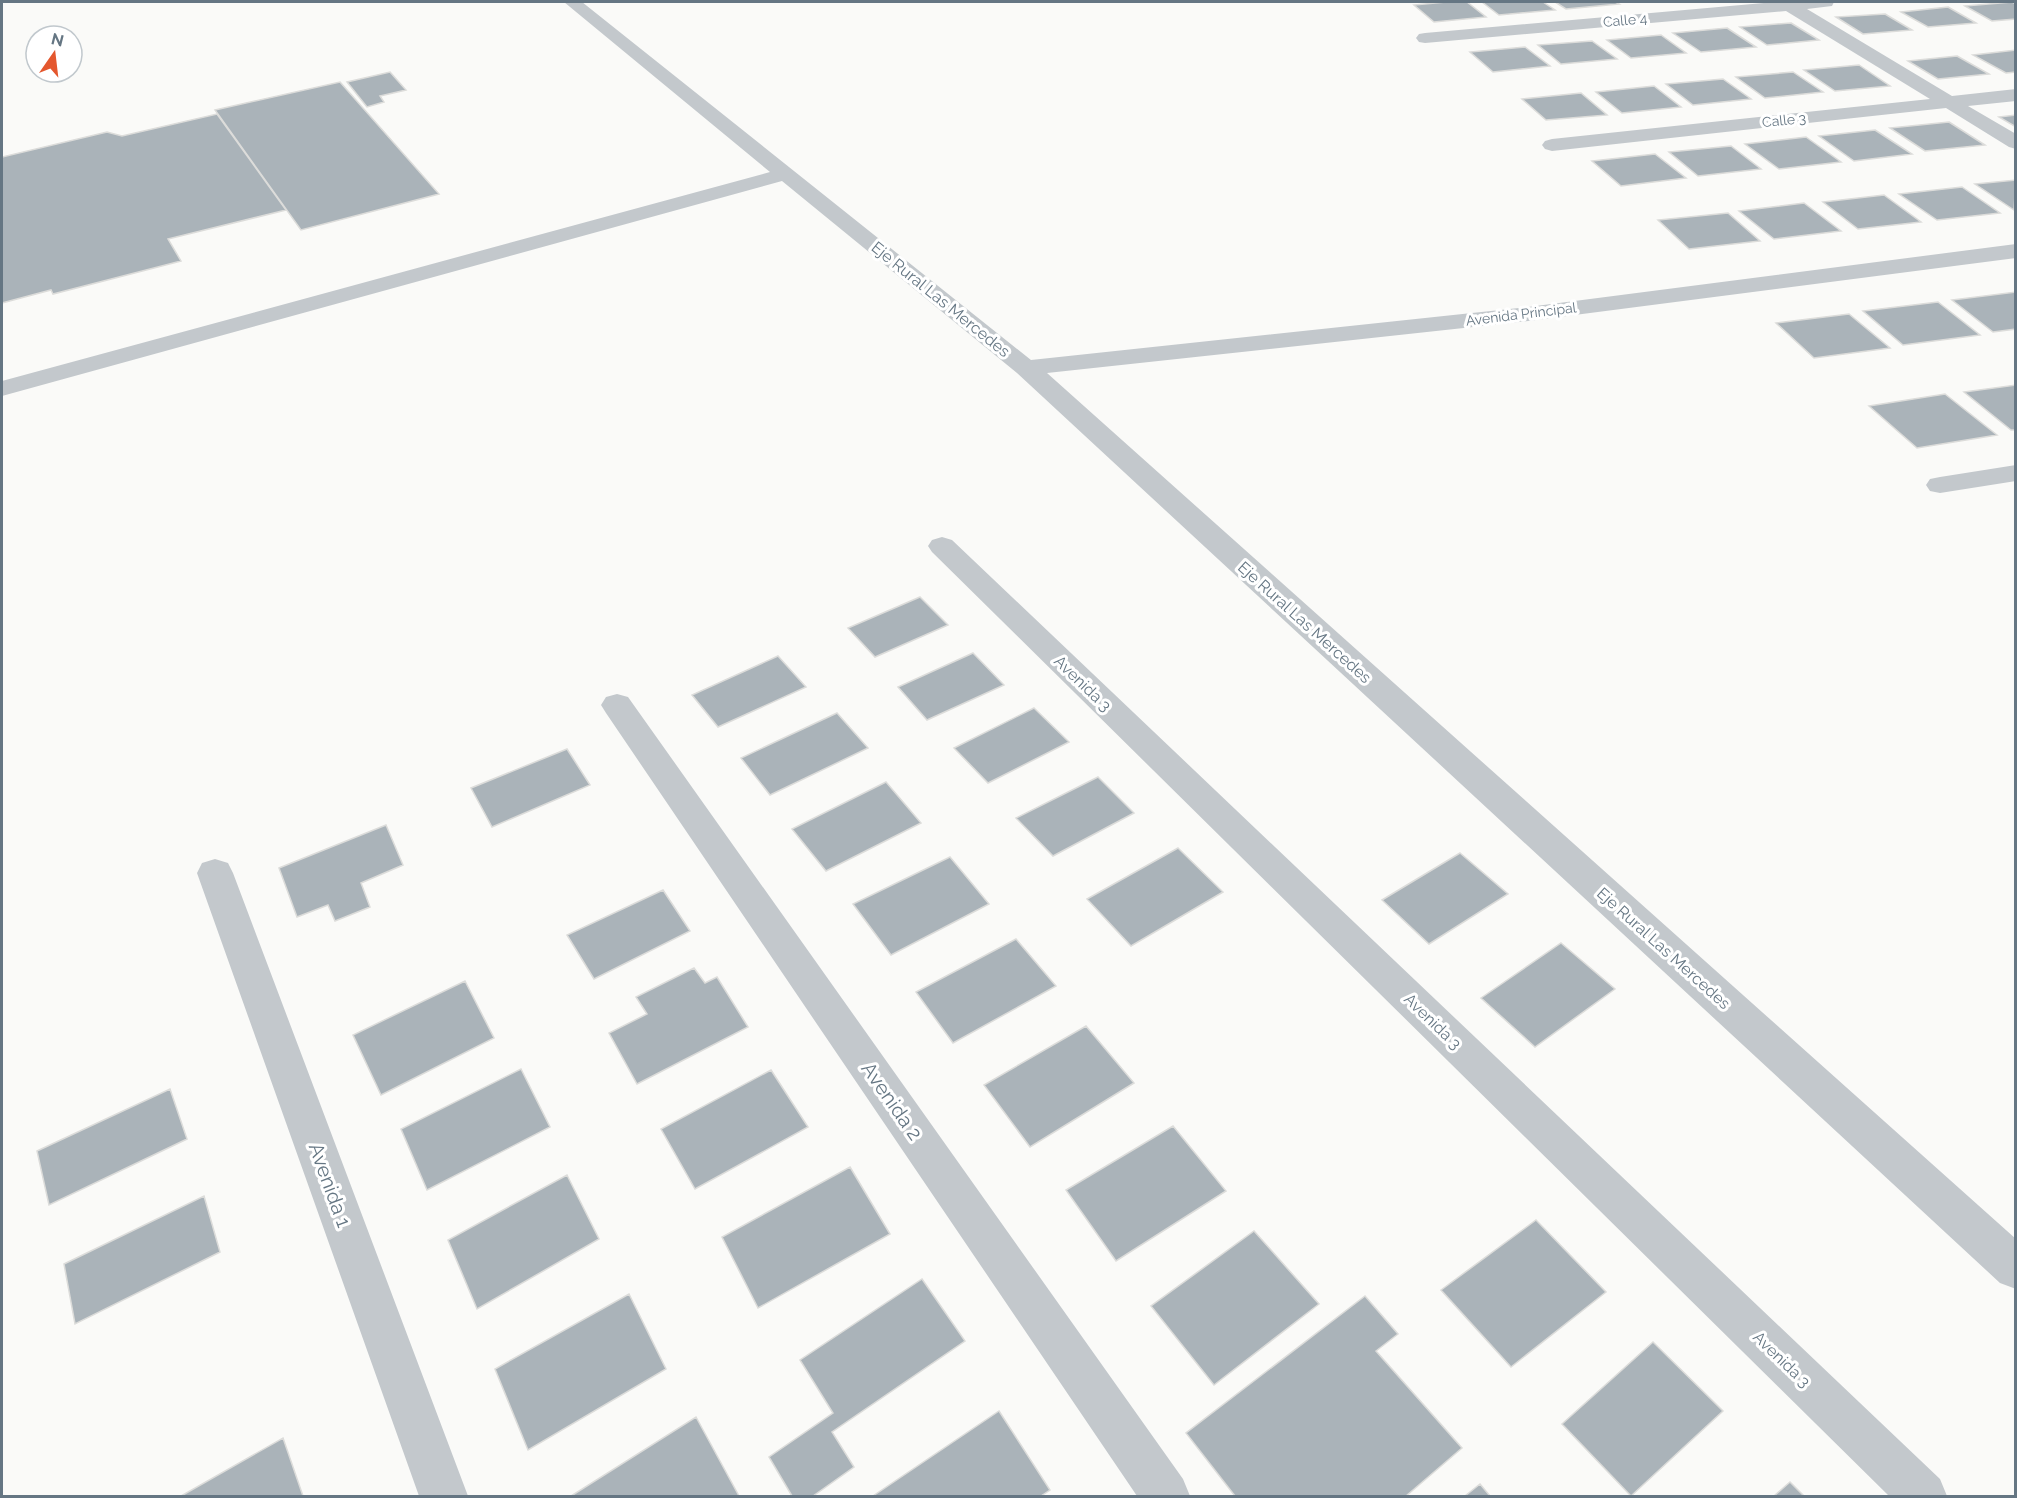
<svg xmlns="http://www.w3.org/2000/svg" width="2017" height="1498" viewBox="0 0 2017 1498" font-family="Raleway,sans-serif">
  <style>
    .building { fill: #aab3b9; stroke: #dcdcda; stroke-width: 1.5 }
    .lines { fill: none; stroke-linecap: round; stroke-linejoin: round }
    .street { fill: #c3c8cc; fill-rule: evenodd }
    .labels { text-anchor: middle; stroke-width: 6; stroke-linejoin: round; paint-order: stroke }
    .far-street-label { font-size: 14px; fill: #657683; stroke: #fff }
    .street-label { font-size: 16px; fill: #657683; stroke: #fff }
    .near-street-label { font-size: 20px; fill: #657683; stroke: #fff }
  </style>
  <rect width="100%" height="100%" fill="#fafaf8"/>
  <path class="building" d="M1446 2H1467L1486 17 1434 22 1414 5Z
    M1482 2H1543L1555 10 1499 15Z
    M1555 2H1615L1619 4 1566 9Z
    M2012 2 2016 4V19L1992 21 1965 6Z
    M1948 7 1976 23 1928 27 1901 12Z
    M1885 14 1912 30 1863 34 1836 17Z
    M1791 23 1819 40 1767 45 1740 27Z
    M1727 28 1756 47 1701 52 1673 33Z
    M1661 35 1686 53 1631 58 1607 40Z
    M1592 41 1617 59 1561 64 1538 45Z
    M1525 47 1550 66 1493 72 1470 52Z
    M2016 50V72L2006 73 1973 55Z
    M1957 56 1989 74 1938 79 1908 61Z
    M1859 65 1890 86 1835 91 1804 70Z
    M390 72 406 90 380 96 384 102 367 107 347 82Z
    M1793 72 1823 92 1765 98 1736 77Z
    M1723 79 1751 99 1693 105 1666 84Z
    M340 82 439 194 301 230 215 110Z
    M1654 86 1681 107 1622 113 1596 92Z
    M1581 93 1607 115 1546 120 1522 99Z
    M217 114 286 210 168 239 181 261 53 294 51 290 2 303V157L107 132 122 136Z
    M2016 115V127L1999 117Z
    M1949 122 1985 145 1925 151 1890 128Z
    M1875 130 1912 154 1854 161 1819 136Z
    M1806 137 1841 162 1779 169 1745 144Z
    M1731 146 1761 169 1698 176 1669 152Z
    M1655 154 1686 178 1621 186 1592 161Z
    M2016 180 2014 210 1975 184Z
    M1962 187 2000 213 1937 220 1899 194Z
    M1884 195 1921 222 1858 229 1823 202Z
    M1804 203 1841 231 1774 239 1739 211Z
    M1728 213 1760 241 1689 249 1658 220Z
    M2016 292V329L1993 332 1952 300Z
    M1938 302 1980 335 1903 345 1863 311Z
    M1849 314 1890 348 1814 358 1776 323Z
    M2016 385V430H2011L1964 392Z
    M1945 394 1997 435 1917 448 1869 406Z
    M920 597 948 625 875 657 848 628Z
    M973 653 1004 685 927 720 898 687Z
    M778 656 806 687 718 727 692 695Z
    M1034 708 1069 742 988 783 954 748Z
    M837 713 868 748 770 795 741 758Z
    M567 749 590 785 492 827 471 788Z
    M1098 777 1134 813 1053 856 1016 818Z
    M886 782 921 823 826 871 792 829Z
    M386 825 403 865 361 883 370 907 335 921 328 905 297 917 279 868Z
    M1178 848 1223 892 1131 946 1087 899Z
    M1460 853 1508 894 1429 944 1382 900Z
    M950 857 989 904 891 955 853 904Z
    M663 890 690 931 594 979 567 935Z
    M1016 939 1056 986 953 1043 916 992Z
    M1561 943 1615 989 1535 1047 1481 998Z
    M694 968 705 983 717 977 748 1027 637 1084 609 1033 647 1014 636 997Z
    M465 981 494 1038 381 1095 353 1035Z
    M1086 1026 1134 1083 1030 1147 984 1085Z
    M521 1069 550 1127 427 1190 401 1129Z
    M771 1070 808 1127 695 1189 661 1129Z
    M170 1089 187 1139 49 1205 37 1151Z
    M1173 1126 1226 1191 1116 1261 1066 1190Z
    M850 1167 890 1234 758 1308 722 1237Z
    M567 1175 599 1239 477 1309 448 1240Z
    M204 1196 220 1252 75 1324 64 1264Z
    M1536 1220 1606 1292 1511 1367 1441 1290Z
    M1254 1231 1319 1304 1214 1385 1151 1306Z
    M922 1279 965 1341 832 1432 854 1467 813 1496H792L769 1457 833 1413 800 1360Z
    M629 1294 666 1369 528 1450 495 1369Z
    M1365 1296 1398 1334 1376 1351 1462 1448 1406 1496H1235L1186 1433Z
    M1653 1342 1723 1411 1631 1496 1562 1424Z
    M999 1411 1050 1490 1041 1496H873Z
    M696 1417 739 1496H571Z
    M283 1438 303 1496H181Z
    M1790 1482 1804 1496H1774Z
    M1480 1484 1490 1496H1465Z"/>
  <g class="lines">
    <path class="street" d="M564 2H582L1031 360 1528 307 2016 244V258L1528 321 1047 373 2016 1239V1289L2000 1283 1017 373 782 181 2 396V381L770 172Z
      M1775 2H1834L1832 6 1807 9 1952 96 2016 89V101L1968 106 2016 134V149L2009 147 1946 108 1552 151 1545 149 1542 145 1545 141 1552 139 1930 99 1786 11 1425 43 1419 42 1416 38 1419 34 1425 33Z
      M2016 465V481L1940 493 1930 491 1926 485 1930 479 1940 477Z
      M942 537 952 540 1940 1479 1947 1496H1889L932 552 928 546 932 540Z
      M617 694 628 697 1183 1479 1190 1496H1137L606 713 601 705 606 697Z
      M215 859 228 863 233 873 468 1496H419L197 873 202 863Z"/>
  </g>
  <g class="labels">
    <g class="far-street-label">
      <text transform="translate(1625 20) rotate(-5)" y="5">Calle 4</text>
      <text transform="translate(1784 120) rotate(-6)" y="5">Calle 3</text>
      <text transform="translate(1521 314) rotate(-7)" y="5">Avenida Principal</text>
    </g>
    <g class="street-label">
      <text transform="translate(941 299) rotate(39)" y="6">Eje Rural Las Mercedes</text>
      <text transform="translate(1305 622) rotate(42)" y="6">Eje Rural Las Mercedes</text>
      <text transform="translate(1083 683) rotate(44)" y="6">Avenida 3</text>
      <text transform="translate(1664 948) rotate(42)" y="6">Eje Rural Las Mercedes</text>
      <text transform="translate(1433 1021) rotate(44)" y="6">Avenida 3</text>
      <text transform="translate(1782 1359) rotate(44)" y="6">Avenida 3</text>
    </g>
    <g class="near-street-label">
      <text transform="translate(892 1101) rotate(55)" y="7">Avenida 2</text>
      <text transform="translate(330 1185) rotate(70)" y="7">Avenida 1</text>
    </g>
  </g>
  <rect width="2017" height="1498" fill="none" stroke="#657683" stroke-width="6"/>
  <g transform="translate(54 54) rotate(14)"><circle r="28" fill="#ffffff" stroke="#c1c8cd" stroke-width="1.5"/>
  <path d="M0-4.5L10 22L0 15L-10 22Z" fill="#e4572e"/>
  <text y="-9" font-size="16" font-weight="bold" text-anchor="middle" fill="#657683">N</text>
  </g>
</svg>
